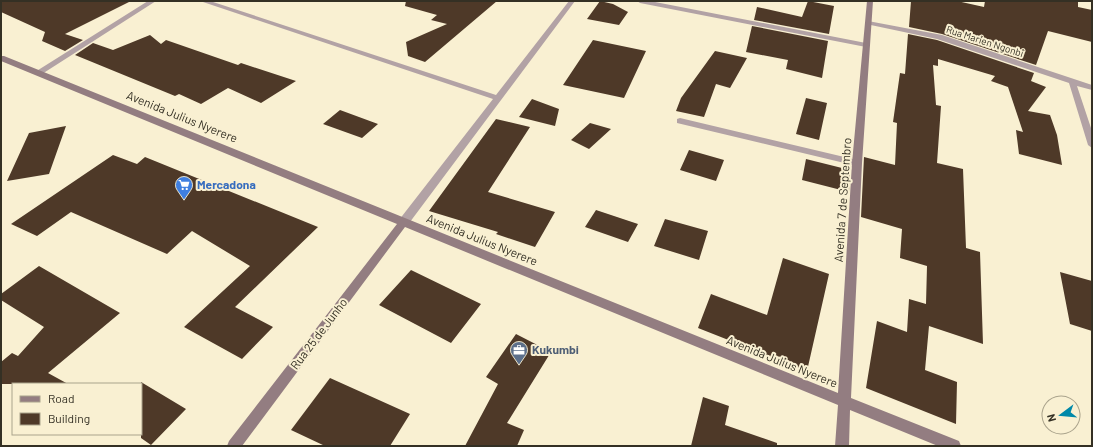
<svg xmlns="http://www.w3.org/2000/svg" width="1093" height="447" viewBox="0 0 1093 447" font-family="Barlow,sans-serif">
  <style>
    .building { fill: #4e3928 }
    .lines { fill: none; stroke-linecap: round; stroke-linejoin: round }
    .street { fill: #b2a2a5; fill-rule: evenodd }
    .secondary { fill: #937d81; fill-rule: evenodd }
    .labels { text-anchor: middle; stroke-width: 4; stroke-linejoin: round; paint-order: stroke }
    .far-street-label { font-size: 10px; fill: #343024; stroke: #f9f0d2 }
    .street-label { font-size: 12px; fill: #343024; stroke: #f9f0d2 }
    .shop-label { font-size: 12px; font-weight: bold; fill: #366cbe; stroke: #f9f0d2; text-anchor: start }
    .service-label { font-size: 12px; font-weight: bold; fill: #4e5e75; stroke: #f9f0d2; text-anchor: start }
  </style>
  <rect width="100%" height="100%" fill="#f9f0d2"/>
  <path class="building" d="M1 1H131L65 34 83 40 65 51 42 41 45 32 1 12Z
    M406 1H497L425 62 408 56 406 42 447 24 431 20 437 15 405 6Z
    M600 1 613 4 628 12 619 25 587 19Z
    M808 1 834 6 829 34 754 20 757 7 802 17Z
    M911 1H957L984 7 985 1H1078V7L1092 10V42L1048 31 1036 65 942 34 909 27Z
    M752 26 828 41 822 78 786 69 788 60 746 52Z
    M908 34 937 40 1034 73 1031 81 1046 87 1028 111 1050 115 1057 135 1062 165 1019 154 1016 130 1023 132 1008 87 991 81 995 76 938 59V66L933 65 936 105 941 106 937 163 963 169 966 248 980 252 983 344 929 326 925 370 957 382 956 424 866 388 877 321 907 332 909 299 926 304 927 266 900 258 902 229 861 217 864 157 895 165 897 123 893 122 900 73 905 74Z
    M150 35 161 44 166 40 238 65 241 63 296 81 261 103 228 88 201 104 179 94 175 96 75 55 93 43 113 50Z
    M593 40 646 51 624 98 563 85Z
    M715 51 747 58 730 88 716 84 704 117 676 111 681 98Z
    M806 98 827 103 819 140 796 134Z
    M532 99 559 109 555 126 519 117Z
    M340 110 378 124 362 138 323 124Z
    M496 119 530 127 488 192 555 212 535 247 496 234 498 232 429 211Z
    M590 123 611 129 589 149 571 140Z
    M66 126 49 174 7 181 29 133Z
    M689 150 724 160 716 181 680 170Z
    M113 155 137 164 145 157 318 227 235 307 273 327 242 359 184 327 250 266 192 231 167 254 71 212 37 236 11 224Z
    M806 159 850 170 849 192 802 180Z
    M596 210 638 224 628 242 585 227Z
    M665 219 708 231 699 260 654 246Z
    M783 258 829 274 807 371 698 328 711 294 767 315Z
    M39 266 120 313 48 373 68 384H1V362L12 353 18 356 44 327 1 300V294Z
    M411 270 481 304 451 343 379 305Z
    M1060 272 1092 281V331L1070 324Z
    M516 334 551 352 507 423 524 430 517 446H465L498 384 486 377Z
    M330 378 410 414 390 446H325L291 430Z
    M141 382 186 409 151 445 141 438Z
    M703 397 729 406 725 425 777 443V446H691Z"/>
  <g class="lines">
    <path class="street" d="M148 1H156L42 74H39L35 72Z
      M200 1H210L496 95 569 1H575L407 226 403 227 398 223 399 220 493 99Z
      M637 1H650L866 43 870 45 866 47 640 3Z
      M868 21 942 35 1092 85V90L1077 86 1092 131V148L1088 145 1069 83 937 39 866 24V22Z
      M680 118 857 160 862 163 857 166 677 123V119Z"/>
    <path class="secondary" d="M867 1H873L862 163 851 398 959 441 961 446H938L850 410 849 446H835L838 405 405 227 242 446H227L229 441 397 224 1 61V56H4L838 393 852 163Z"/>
  </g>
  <defs>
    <symbol id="supermarket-pin" viewBox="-11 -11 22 30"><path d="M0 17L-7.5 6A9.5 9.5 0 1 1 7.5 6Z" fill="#3f7fe0" stroke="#f9f0d2"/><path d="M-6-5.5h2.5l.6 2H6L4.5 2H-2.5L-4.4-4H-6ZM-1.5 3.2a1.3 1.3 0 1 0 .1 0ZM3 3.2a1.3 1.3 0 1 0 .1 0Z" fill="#fff"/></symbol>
    <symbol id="office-pin" viewBox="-11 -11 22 30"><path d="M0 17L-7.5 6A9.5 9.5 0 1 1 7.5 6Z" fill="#5c6f8a" stroke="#f9f0d2"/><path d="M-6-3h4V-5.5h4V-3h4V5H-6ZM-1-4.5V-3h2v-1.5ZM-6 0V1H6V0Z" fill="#fff"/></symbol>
  </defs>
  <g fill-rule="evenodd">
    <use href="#supermarket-pin" x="174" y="175" width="20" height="27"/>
    <use href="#office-pin" x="509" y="340" width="20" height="27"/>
  </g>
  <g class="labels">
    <g class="far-street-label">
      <text transform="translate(985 41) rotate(18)" y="4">Rua Marien Ngonbi</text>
    </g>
    <g class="street-label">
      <text transform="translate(182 117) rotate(22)" y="4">Avenida Julius Nyerere</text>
      <text transform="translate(843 200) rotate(-86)" y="4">Avenida 7 de Septembro</text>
      <text transform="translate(482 240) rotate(22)" y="4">Avenida Julius Nyerere</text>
      <text transform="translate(319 334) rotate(-53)" y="4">Rua 25 de Junho</text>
      <text transform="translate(782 362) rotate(22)" y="4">Avenida Julius Nyerere</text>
    </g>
    <g class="shop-label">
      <text x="197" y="189">Mercadona</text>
    </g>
    <g class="service-label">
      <text x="532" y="354">Kukumbi</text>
    </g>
  </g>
  <rect width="1093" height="447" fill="none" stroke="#343024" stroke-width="4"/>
  <rect x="12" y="383" width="130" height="52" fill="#f9f0d2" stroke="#aaa38c"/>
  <rect x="20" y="396" width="20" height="6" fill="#937d81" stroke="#aaa38c"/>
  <text x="48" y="403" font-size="12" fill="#343024">Road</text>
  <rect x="20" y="413" width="20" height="12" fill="#4e3928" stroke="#aaa38c"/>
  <text x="48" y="423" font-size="12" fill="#343024">Building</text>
  <g transform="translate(1061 415) rotate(254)"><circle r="19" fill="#f9f0d2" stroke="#aaa38c"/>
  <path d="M0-3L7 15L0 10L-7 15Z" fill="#0089a9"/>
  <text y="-6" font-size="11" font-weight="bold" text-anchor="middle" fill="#343024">N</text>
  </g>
</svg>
